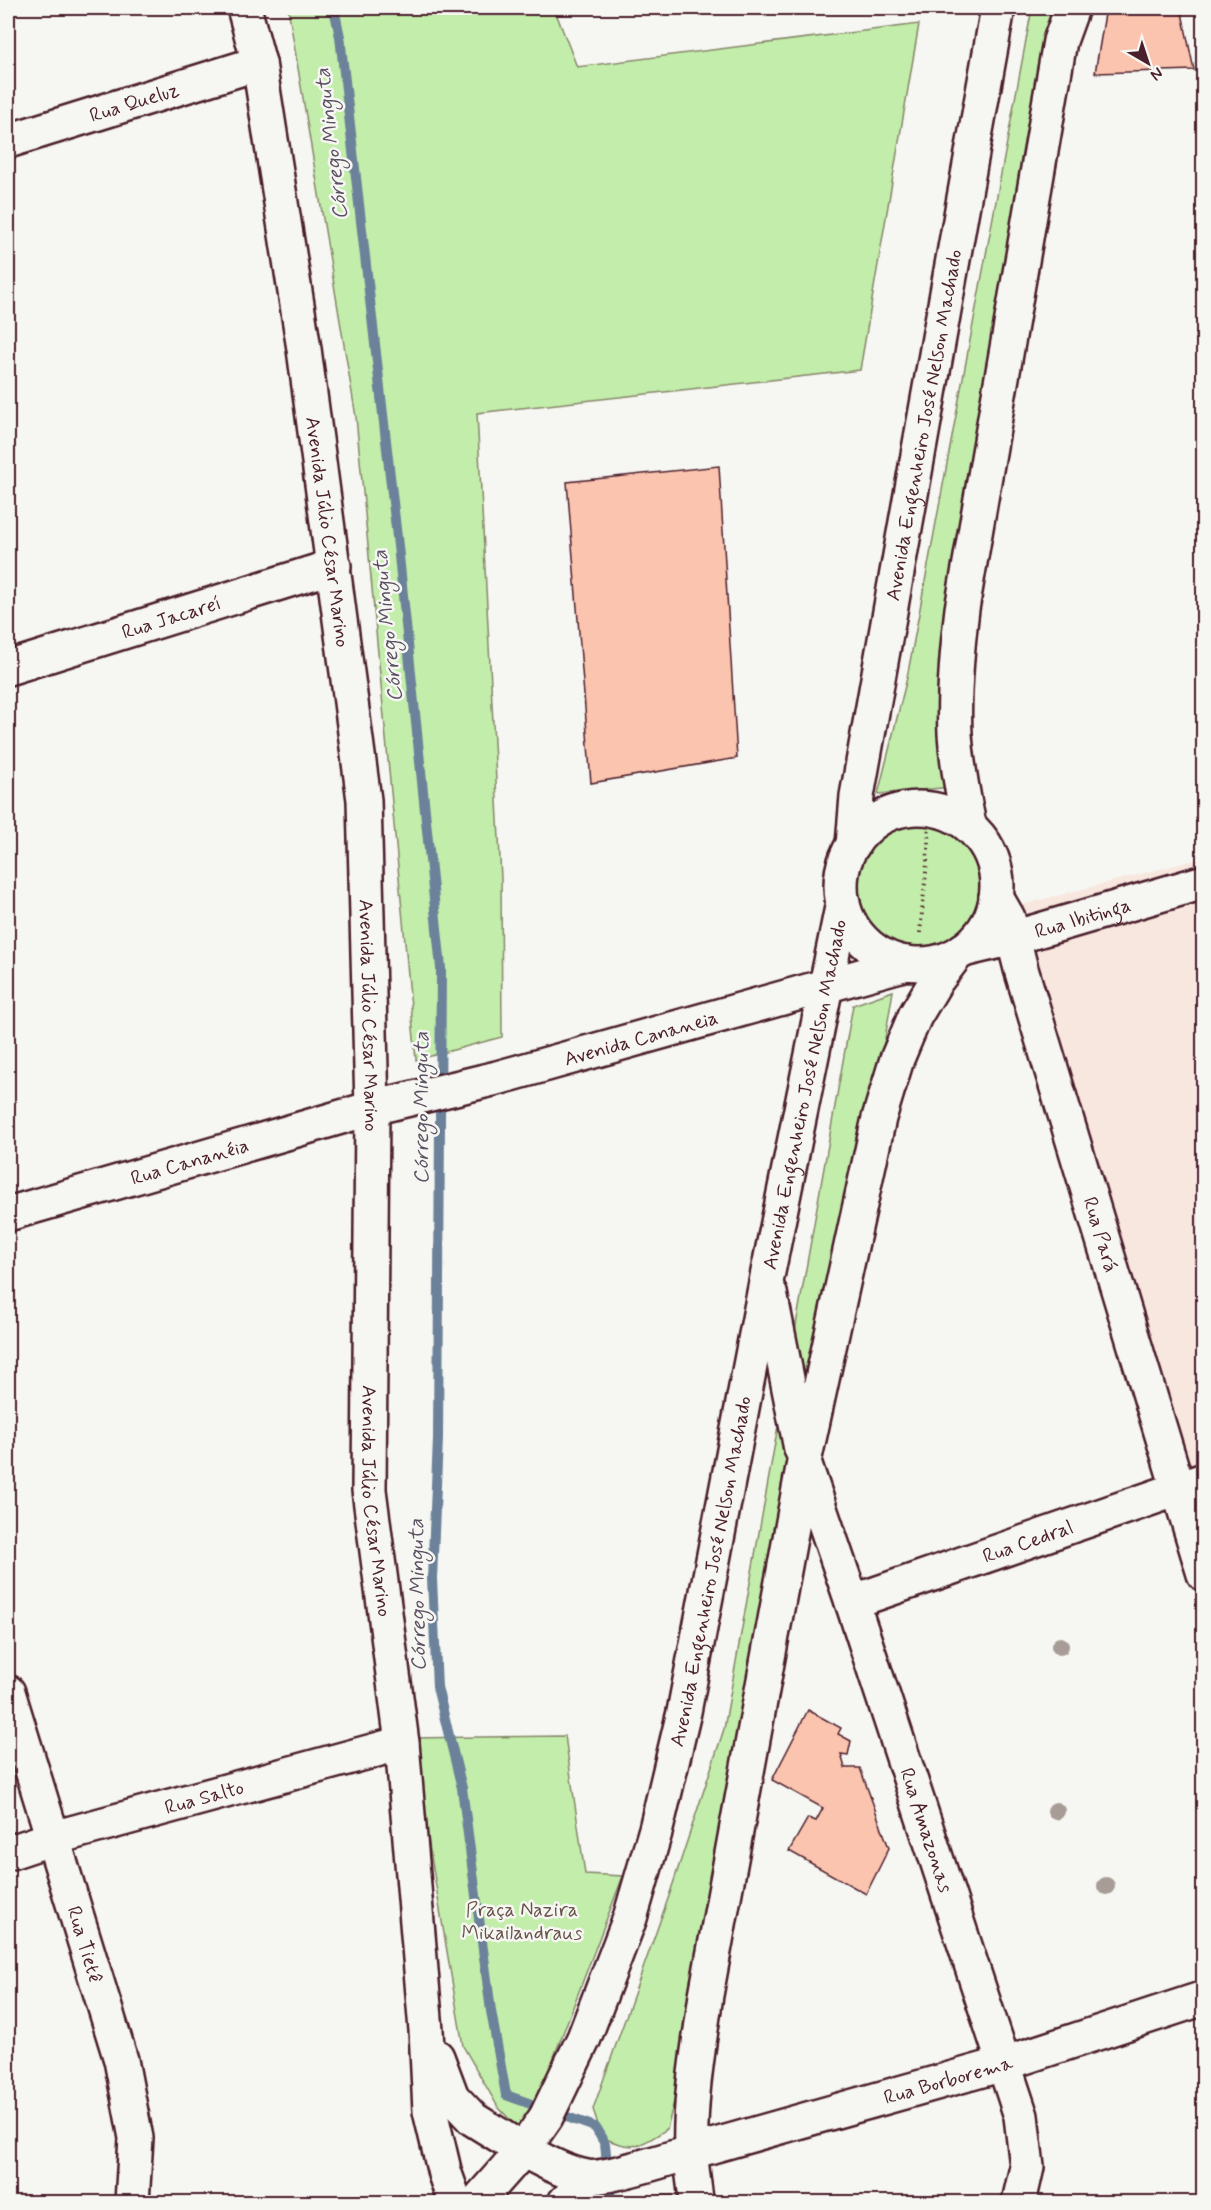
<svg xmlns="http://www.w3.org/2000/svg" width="1211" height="2210" viewBox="0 0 1211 2210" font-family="Mynerve,sans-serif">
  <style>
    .built { fill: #f8e7de }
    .green { fill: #c2edaa; stroke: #86866a; stroke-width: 1.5 }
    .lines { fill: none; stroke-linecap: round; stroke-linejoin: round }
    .stream { stroke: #6c829a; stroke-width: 10 }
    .building { fill: #fbc4af; stroke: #4a1f2b; stroke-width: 1.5 }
    .minor-casing { stroke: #4a1f2b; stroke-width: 38 }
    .tertiary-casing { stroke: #4a1f2b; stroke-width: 38 }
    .primary-casing { stroke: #4a1f2b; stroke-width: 38 }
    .path { stroke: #4a1f2b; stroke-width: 4; stroke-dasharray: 1.5 4.5; stroke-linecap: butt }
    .minor { stroke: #f6f6f2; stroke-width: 33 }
    .tertiary { stroke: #f6f6f2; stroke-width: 33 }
    .primary { stroke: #f6f6f2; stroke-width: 33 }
    .tree { fill: #a89c96 }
    .labels { text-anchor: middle; stroke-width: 5; stroke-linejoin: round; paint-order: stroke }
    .street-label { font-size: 20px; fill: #4a1f2b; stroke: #f6f6f2 }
    .park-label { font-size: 20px; fill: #68524b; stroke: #f6f6f2 }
    .water-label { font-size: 21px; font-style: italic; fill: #5b5162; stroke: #f6f6f2 }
  </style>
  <rect width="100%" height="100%" fill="#f6f6f2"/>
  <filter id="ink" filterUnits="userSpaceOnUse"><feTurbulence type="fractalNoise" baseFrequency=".0167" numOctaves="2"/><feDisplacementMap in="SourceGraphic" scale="12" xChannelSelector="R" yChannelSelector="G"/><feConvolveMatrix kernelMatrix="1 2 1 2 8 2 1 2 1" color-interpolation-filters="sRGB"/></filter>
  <g filter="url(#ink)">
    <path class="built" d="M1203 858V1531L1014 907Z"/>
    <path class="green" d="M288 8H554L577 67 919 24 860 370 477 413 501 878 502 1037 416 1060 356 417Z
      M1032 8H1058L952 787 878 794 907 678Z
      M858 887a62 62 0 1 1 124 0a62 62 0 1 1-124 0Z
      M893 991 831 1359 695 2018 667 2129C639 2147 633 2152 602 2137L593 2109 669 1896 724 1729 853 1005Z
      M565 1736 585 1874 623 1876 531 2117 517 2127 498 2107 463 2046 411 1738Z
      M673 2195 677 2202H627L652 2196Z"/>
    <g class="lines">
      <path class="stream" d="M334 8 340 37 398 546 441 968 438 1439 432 1579 437 1687 462 1788 491 2011 506 2095 595 2127 605 2144 611 2202"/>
    </g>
    <path class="building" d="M1106 8H1181L1194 70 1095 73Z
      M719 466 737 758 591 783 567 482Z
      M808 1710 841 1728 838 1734 851 1741 848 1755 841 1754 845 1768H860L889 1848 866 1894 789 1851 808 1818 816 1821 823 1808 772 1780Z"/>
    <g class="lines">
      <defs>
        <g id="minor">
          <path id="s1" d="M8 141 259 63"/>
          <path id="s2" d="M8 668 334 566"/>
          <path id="s3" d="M996 897 1008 918 1021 969 1204 1574"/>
          <path id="s4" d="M852 1602 1204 1480"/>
          <path id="s5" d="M8 1692 121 2060 136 2138 132 2202"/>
          <path id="s6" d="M8 1853 53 1838 402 1743"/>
          <path id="s7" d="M691 2152 1003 2064 1204 1998"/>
        </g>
        <g id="tertiary">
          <path id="s8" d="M244 8 259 63 304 349 364 800 372 1108 369 1490 402 1743 426 2030 430 2111 445 2174 455 2202"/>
          <path id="s9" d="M963 950 1013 938 1204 882"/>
          <path id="s10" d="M8 1214 372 1108 497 1078 907 963"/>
          <path id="s11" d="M804 1462 852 1602 1021 2116 1027 2167 1019 2202"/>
          <path d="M437 2057 452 2097 473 2119 523 2150"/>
        </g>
        <g id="primary">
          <circle cx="919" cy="886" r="78"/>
          <path d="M969 825C963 795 957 765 955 734 953 692 957 651 962 609L1060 41 1072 8"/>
          <path id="s12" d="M853 845 857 796 998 8"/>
          <path d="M770 1293 801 1449"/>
          <path d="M523 2150C542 2160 565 2173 587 2177 602 2180 672 2158 691 2152"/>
          <path id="s13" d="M477 2202 523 2150 546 2117 584 2038 630 1918 656 1829 684 1712 767 1277 843 902"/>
          <path d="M565 2202 589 2178"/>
          <path d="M696 2202C695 2186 691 2169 691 2152 689 2099 699 2046 706 1995L804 1462 879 1118 897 1059 915 1016 936 981 955 956"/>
        </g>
      </defs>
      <use href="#minor" class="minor-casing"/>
      <use href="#tertiary" class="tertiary-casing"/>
      <use href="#primary" class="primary-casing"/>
      <path class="path" d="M920 933 928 852 929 809"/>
      <use href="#minor" class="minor"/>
      <use href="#tertiary" class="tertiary"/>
      <use href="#primary" class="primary"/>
    </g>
    <g class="tree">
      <circle cx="1060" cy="1646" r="9"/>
      <circle cx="1056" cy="1811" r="9"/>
      <circle cx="1106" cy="1886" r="9"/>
    </g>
  </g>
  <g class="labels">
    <g class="street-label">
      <text dy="7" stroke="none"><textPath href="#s1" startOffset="132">Rua Queluz</textPath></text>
      <text dy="7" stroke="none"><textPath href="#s12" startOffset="426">Avenida Engenheiro José Nelson Machado</textPath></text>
      <text dy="7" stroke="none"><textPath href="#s8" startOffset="531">Avenida Júlio César Marino</textPath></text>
      <text dy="7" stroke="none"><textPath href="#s2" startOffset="171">Rua Jacareí</textPath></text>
      <text dy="7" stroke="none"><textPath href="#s9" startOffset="124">Rua Ibitinga</textPath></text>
      <text dy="7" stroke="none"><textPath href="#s8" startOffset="1017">Avenida Júlio César Marino</textPath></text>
      <text dy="7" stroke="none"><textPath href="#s10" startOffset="657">Avenida Cananeia</textPath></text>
      <text dy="7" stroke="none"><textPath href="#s13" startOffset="1168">Avenida Engenheiro José Nelson Machado</textPath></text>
      <text dy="7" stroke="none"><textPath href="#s10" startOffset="189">Rua Cananéia</textPath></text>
      <text dy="7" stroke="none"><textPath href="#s3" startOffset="354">Rua Pará</textPath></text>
      <text dy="7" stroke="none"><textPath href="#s8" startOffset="1503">Avenida Júlio César Marino</textPath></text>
      <text dy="7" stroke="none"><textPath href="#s4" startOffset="186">Rua Cedral</textPath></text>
      <text dy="7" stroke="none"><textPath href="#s13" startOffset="682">Avenida Engenheiro José Nelson Machado</textPath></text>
      <text dy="7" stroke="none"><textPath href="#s6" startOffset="204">Rua Salto</textPath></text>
      <text dy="7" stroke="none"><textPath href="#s11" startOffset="388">Rua Amazonas</textPath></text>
      <text dy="7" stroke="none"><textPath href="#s5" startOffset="264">Rua Tietê</textPath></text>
      <text dy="7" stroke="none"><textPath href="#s7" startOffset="267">Rua Borborema</textPath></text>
    </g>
    <g class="park-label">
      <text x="522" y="1916">Praça Nazira<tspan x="522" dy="23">Mikailandraus</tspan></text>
    </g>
    <g class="water-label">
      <text transform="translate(331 144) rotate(-97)" y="7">Córrego Minguta</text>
      <text transform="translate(387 626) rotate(-96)" y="7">Córrego Minguta</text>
      <text transform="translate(421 1108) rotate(-90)" y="7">Córrego Minguta</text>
      <text transform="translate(417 1595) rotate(-91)" y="7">Córrego Minguta</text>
    </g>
  </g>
  <rect width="1211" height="2210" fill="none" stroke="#f6f6f2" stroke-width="30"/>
  <rect x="15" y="15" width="1181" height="2180" fill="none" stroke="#4a1f2b" stroke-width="2" filter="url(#ink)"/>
  <g transform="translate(1148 63) rotate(141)" stroke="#f6f6f2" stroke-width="4.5" paint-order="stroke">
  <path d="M0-4.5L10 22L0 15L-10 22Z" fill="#4a1f2b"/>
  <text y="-9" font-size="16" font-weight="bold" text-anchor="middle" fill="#4a1f2b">N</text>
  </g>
</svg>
